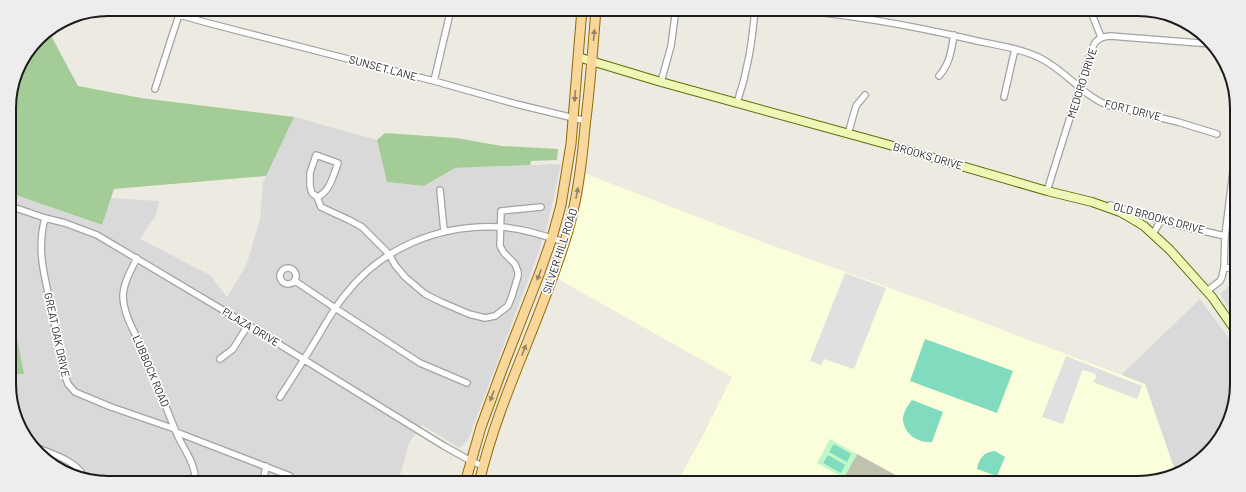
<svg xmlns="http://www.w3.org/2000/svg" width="1246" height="492" viewBox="0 0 1246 492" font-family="Barlow,sans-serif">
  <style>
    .residential { fill: #dad9d9 }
    .education { fill: #fbfeda }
    .construction { fill: #c0c1ae }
    .forest { fill: #a3cc97 }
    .park { fill: #bff7c7 }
    .pitch { fill: #81dbbf }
    .parking { fill: #e0e0e0 }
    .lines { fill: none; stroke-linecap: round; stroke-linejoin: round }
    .street-casing { stroke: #a3a3a3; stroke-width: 8 }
    .secondary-casing { stroke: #5c6e08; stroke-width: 10 }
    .primary-casing { stroke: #906c04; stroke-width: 11 }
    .street { stroke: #fff; stroke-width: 5.5 }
    .secondary { stroke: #eff7b6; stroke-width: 8 }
    .primary { stroke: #f9d79b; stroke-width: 9 }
    .oneway { fill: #968362 }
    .labels { text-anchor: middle; stroke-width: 3.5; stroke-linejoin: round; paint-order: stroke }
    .street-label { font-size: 11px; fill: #1c1c1c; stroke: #fff }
    .rim { fill: none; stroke: #1c1c1c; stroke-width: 2 }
  </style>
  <rect width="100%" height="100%" fill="#edeae2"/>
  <path class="residential" d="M291 116 377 140 387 182 424 186 455 168 561 164 549 219 539 251 468 440 460 448 422 425 409 443 398 483H108L76 478 33 449 11 403V374L24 373 10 301V193L101 225 111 198 159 201 156 215 140 239 210 275 227 297 246 266 260 220 263 183Z
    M1233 232H1234L1233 315 1220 294 1229 286Z
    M1200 299 1233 344 1232 416 1198 463 1175 471 1145 384 1121 375Z"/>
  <path class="education" d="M586 174 768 244 945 308 1145 384 1175 471 1144 483H910L857 454 841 483H677L703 435 732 377 558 279 576 223 582 198Z"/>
  <path class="construction" d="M857 454 910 483H841Z"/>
  <path class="forest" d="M48 30 78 86 141 98 294 117 266 176 114 189 102 225 10 193 9 101 19 64 43 34Z
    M385 133 456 138 502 146 558 149 557 160 531 161 530 165 455 168 424 186 387 182 377 140Z
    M10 301 24 374H11Z"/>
  <path class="park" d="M830 439 857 454 844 478 817 463Z"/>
  <path class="pitch" d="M925 339 1013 371 997 413 910 381Z
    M912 400 943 412 932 442C918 443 903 434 903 418 904 411 908 405 912 400Z
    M834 444 851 454 847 462 829 452Z
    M995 451 1005 457 997 476 977 469C979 459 983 452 995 451Z
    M828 455 845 465 841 473 823 463Z"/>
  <path class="parking" d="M845 273 886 288 854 369 824 359 821 365 810 361Z
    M1066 356 1142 386 1137 399 1093 382 1096 377 1095 374 1084 370 1082 371 1063 424 1042 417Z"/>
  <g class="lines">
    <defs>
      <path id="street" d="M783 9C847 14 910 25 973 40 995 45 1020 48 1040 58 1065 70 1082 95 1107 105L1178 122 1217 134
        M1092 14 1101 37
        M180 15 208 23 434 81 516 104 586 121
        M939 76C950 63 951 52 954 35
        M434 81 450 13
        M661 82 671 46 676 9
        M155 89 172 36 181 9
        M1004 97 1015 49
        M737 103C748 70 752 43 755 9
        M848 134 856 106 865 95
        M440 190 444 231
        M1047 191 1088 60C1093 46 1094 37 1110 36L1212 44
        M317 197C330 192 333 176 338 163L316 155 310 173V186L312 193 317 197 321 207 349 220 362 227 389 254 395 265 405 277 425 294 441 302 469 314 485 318 495 316 508 306 512 296 518 276V272L515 264 504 253 500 246 501 211 541 207
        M1110 205 1181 226 1225 236
        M10 206 45 218 65 223 97 235 248 325 444 446 471 461 483 466
        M45 218C36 251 45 278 52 310 56 330 59 351 63 371L68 384 75 392 111 407 175 429
        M1153 234 1161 220
        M137 258C131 270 124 282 123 295 123 314 135 333 143 350 154 377 165 405 176 432 183 449 197 464 195 483
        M1224 267 1234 269
        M280 276a8 8 0 1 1 16 0a8 8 0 1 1-16 0Z
        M295 281 335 308 420 363 467 383
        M1207 291 1220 281 1222 277 1224 267 1225 236 1235 155
        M220 359 233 349 248 325
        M280 397C293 377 305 358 317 338 326 323 334 308 345 295 382 247 440 224 500 227 522 228 544 236 565 242
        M176 432 290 476
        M32 446C49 453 78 460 85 479
        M263 483 266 466"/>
      <path id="secondary" d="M578 57 661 82 886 144 1047 191 1092 202 1120 212 1129 217 1144 226 1170 250 1212 297 1233 327"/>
      <path id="primary" d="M465 483 481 427 503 367 540 272 552 238 561 205 571 144 582 9
        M479 483C499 396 543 317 568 231 578 197 582 162 585 127 590 88 593 48 596 9"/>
    </defs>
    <use href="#street" class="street-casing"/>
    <use href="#secondary" class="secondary-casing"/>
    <use href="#primary" class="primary-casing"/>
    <use href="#street" class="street"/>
    <use href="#secondary" class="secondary"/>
    <use href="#primary" class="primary"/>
  </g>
  <defs><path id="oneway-solid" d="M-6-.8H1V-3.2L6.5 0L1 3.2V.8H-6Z"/></defs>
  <g class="oneway">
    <use href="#oneway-solid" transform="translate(594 35) rotate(-85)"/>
    <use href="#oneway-solid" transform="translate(575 96) rotate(95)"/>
    <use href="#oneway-solid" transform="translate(577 193) rotate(-79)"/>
    <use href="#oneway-solid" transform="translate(539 275) rotate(111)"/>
    <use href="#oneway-solid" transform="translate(524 350) rotate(-69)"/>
    <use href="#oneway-solid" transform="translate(492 396) rotate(110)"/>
  </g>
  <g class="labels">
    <g class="street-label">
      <text transform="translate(383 68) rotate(15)" y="4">SUNSET LANE</text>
      <text transform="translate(1082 83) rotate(-72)" y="4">MEDORO DRIVE</text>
      <text transform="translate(1133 110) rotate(14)" y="4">FORT DRIVE</text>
      <text transform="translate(928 156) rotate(16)" y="4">BROOKS DRIVE</text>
      <text transform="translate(1159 218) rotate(15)" y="4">OLD BROOKS DRIVE</text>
      <text transform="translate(560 251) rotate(-72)" y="4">SILVER HILL ROAD</text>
      <text transform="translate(251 327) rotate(31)" y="4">PLAZA DRIVE</text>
      <text transform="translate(57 335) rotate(78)" y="4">GREAT OAK DRIVE</text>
      <text transform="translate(151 371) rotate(67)" y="4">LUBBOCK ROAD</text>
    </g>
  </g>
  <path d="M0 0H1246V492H0ZM108 16H1138A92 92 0 0 1 1230 108V384A92 92 0 0 1 1138 476H108A92 92 0 0 1 16 384V108A92 92 0 0 1 108 16Z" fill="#ededed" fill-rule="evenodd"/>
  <path class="rim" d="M108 16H1138A92 92 0 0 1 1230 108V384A92 92 0 0 1 1138 476H108A92 92 0 0 1 16 384V108A92 92 0 0 1 108 16Z"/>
</svg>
